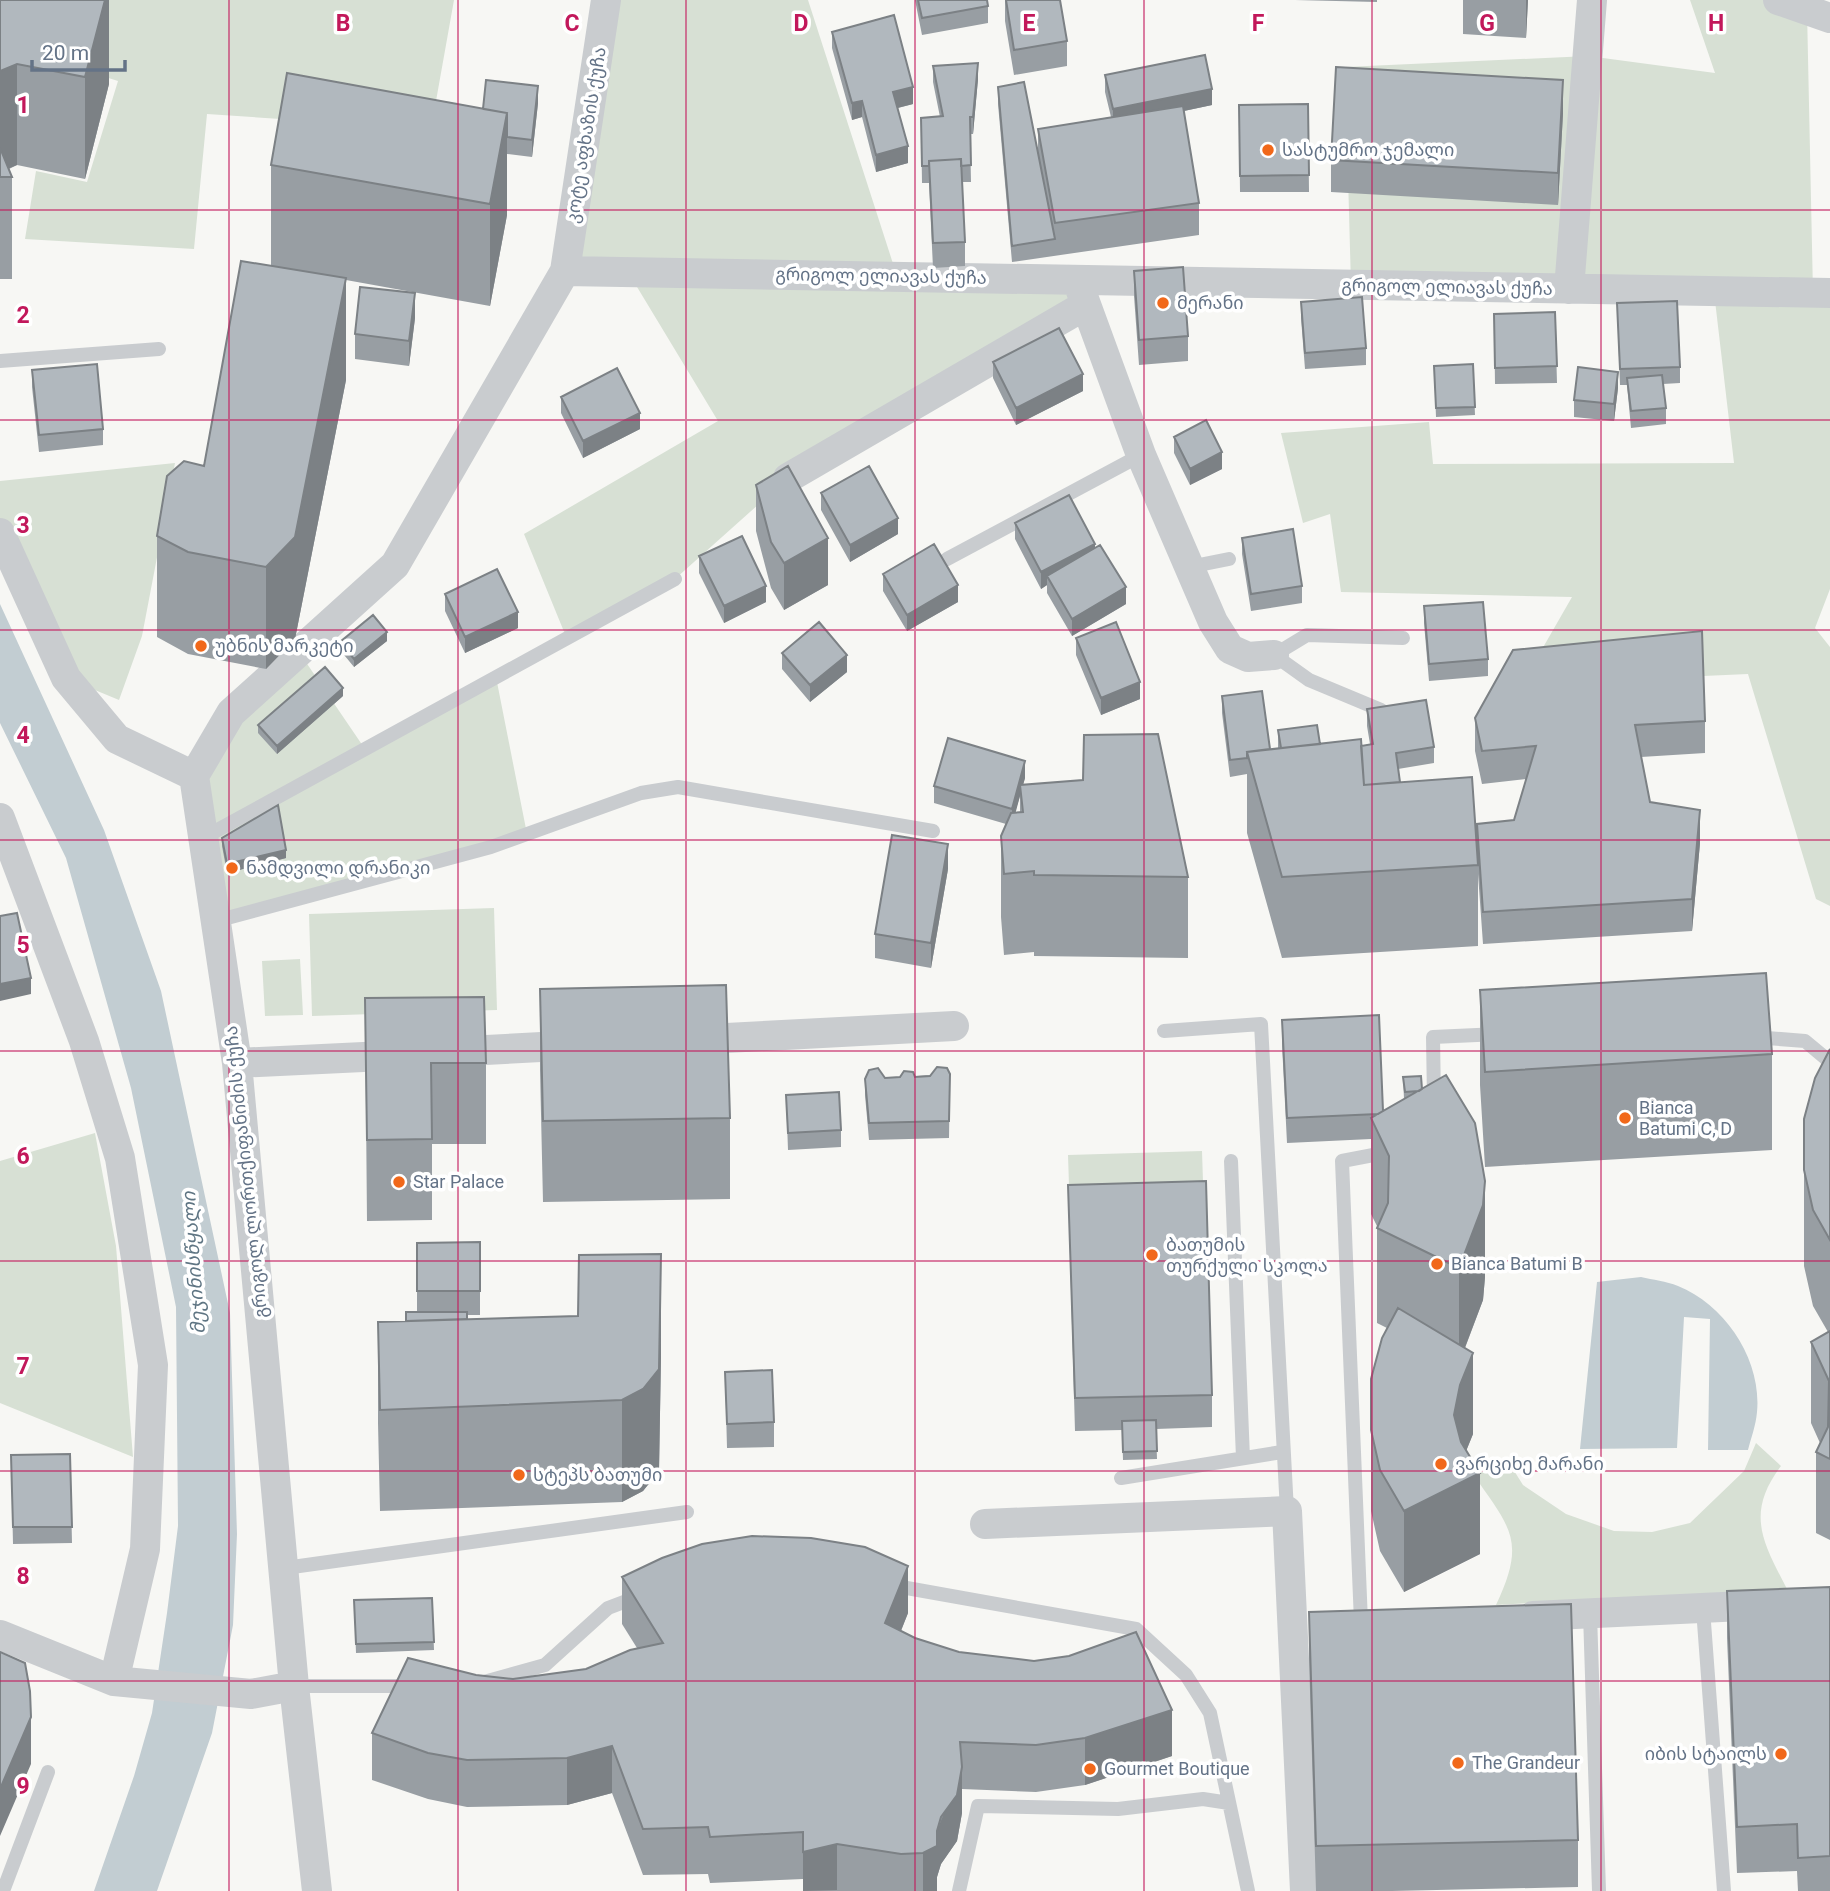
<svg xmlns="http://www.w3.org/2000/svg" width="1830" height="1891" viewBox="0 0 1830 1891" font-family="Roboto,'Noto Sans Georgian',sans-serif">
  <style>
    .green { fill: #d7e0d4 }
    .water { fill: #c2cdd2 }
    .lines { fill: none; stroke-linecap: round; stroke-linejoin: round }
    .service { stroke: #c9cccf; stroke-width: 14 }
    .minor { stroke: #c9cccf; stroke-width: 30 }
    .wall { fill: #989ea3; fill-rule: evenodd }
    .shaded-wall { fill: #7c8185 }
    .building { fill: #b1b8be; stroke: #7c8185; stroke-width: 2 }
    .grid { fill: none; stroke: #c2185b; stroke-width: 2; stroke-opacity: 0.55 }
    .poi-dot { fill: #f1681a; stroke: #fff; stroke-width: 2.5 }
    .labels { text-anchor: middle; stroke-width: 7; stroke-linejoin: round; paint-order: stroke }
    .street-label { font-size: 18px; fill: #647387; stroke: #fff }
    .poi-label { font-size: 18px; fill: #647387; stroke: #fff; text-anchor: start }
    .water-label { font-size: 19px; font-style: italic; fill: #5f7583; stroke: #fff }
    .grid-label { font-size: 23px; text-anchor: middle; font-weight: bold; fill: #c2185b; stroke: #fff; stroke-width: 7; stroke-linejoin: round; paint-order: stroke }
  </style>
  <rect width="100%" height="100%" fill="#f7f7f4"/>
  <path class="green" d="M0 0H454L431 129 207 114 194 249 25 239 36 171 87 182 118 81 3 45Z
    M606 0H808L897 276 1077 280 1084 306 788 478 675 579 567 639 524 534 718 421 628 272 565 271Z
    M1690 0H1778L1807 10 1813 293H1830V589L1815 628 1830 647V906L1816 899 1748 674 1522 684 1572 597 1341 592 1330 514 1303 523 1281 433 1429 422 1433 464 1734 463 1714 292 1351 285 1345 67 1588 56 1715 73Z
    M175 463 142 636 119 700 66 678 0 533V481Z
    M299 652 365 749 496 677 527 834 216 921 194 776Z
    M494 908 497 1010 312 1016 309 914Z
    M300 959 303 1015 265 1016 262 961Z
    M95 1133 116 1246 133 1457 0 1403V1161Z
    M1202 1151 1204 1212 1070 1216 1068 1155Z
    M1756 1443 1781 1466C1745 1514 1763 1542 1787 1589L1496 1605C1527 1540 1510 1528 1473 1474L1506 1458 1523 1485 1566 1514 1614 1531 1652 1532 1690 1523 1744 1471Z"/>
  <path class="water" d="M0 604 104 830 161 991 230 1313 237 1534 233 1625 212 1733 157 1891H94L134 1776 152 1713 167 1613 178 1526 176 1307 131 1088 66 858 0 723Z
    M1641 1277C1653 1280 1666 1281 1678 1286 1726 1305 1762 1361 1757 1412 1756 1425 1751 1438 1748 1450H1708L1710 1319 1684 1317 1677 1448 1580 1449 1597 1282Z"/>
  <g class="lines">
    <path class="service" d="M0 361 159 349
      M947 559 1141 455
      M1189 567 1229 559
      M1381 710 1309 680 1274 655 1307 635 1403 638
      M203 838 675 579
      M216 921 491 847 641 793 678 787 933 831
      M1164 1031 1261 1024 1287 1511
      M1754 1037 1805 1041 1830 1062
      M1434 1100 1433 1037 1499 1034
      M1231 1161 1243 1458
      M1121 1478 1282 1452
      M285 1568 687 1512
      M890 1585 1136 1629 1186 1675 1210 1713 1248 1891
      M1703 1609 1724 1891
      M1590 1614 1599 1891
      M1361 1622 1342 1161 1389 1152
      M484 1682 545 1665 608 1608 637 1597
      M294 1686H412
      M3 1891 48 1772
      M959 1891 978 1806 1118 1809 1203 1799 1229 1803"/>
    <path class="minor" d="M1778 0 1830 18
      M565 271 1830 293
      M1077 280 1141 455 1213 622 1230 649 1248 657 1274 655
      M1569 289 1592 0
      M788 478 1084 306
      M0 533 66 678 117 739 194 776 237 1063 294 1686 317 1891
      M194 776 231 713 395 565 565 271 606 0
      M0 818 84 1041 120 1158 153 1365 145 1549 114 1681
      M688 1040 954 1026
      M447 1052 579 1045
      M237 1063 405 1055
      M985 1524 1287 1511 1305 1891
      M1533 1616 1830 1602
      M0 1635 114 1681 251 1694 294 1686"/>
  </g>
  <path class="wall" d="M0 0H109V84L85 179 17 165 9 169 12 177V279H0Z
    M915 0H987L988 6V23L922 35Z
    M1005 0H1060L1067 41V66L1014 75 1005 21Z
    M1295 0H1377V2Z
    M1463 0H1528L1526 38 1463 34Z
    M832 32 913 104 898 108 908 163 876 172 862 117 852 120 832 48Z
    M933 66 978 79 973 134H970L971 182H962L965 242V266L933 268 929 183H922L921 118 940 117 933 82Z
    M1105 75 1212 105 1184 111 1199 203V235L1012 262 998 104V87L1038 155V129L1111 117 1105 92Z
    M538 103 532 157 507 154V215L490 306 346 280V380L295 639 266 669 188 654 157 637V536L204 466 271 266V165L483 109Z
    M1308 104 1309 192H1240L1239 105Z
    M1563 113 1558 205 1331 192V160Z
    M1134 271 1188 336V361L1139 365 1134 296Z
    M1301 302 1366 348V365L1305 369 1301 318Z
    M1617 303 1680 367V383L1663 384 1666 408V424L1631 428 1627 385H1620Z
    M1555 312 1557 383 1495 384 1494 314Z
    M415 318 409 366 355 359V334Z
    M993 362 1083 391 1016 425 993 378Z
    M1473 364 1475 415 1436 417 1434 366Z
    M32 370 103 429V445L39 452 32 387Z
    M1618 388 1614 421 1574 417V400Z
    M561 397 640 429 583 458 561 413Z
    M1174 437 1222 469 1190 485 1174 453Z
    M756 485 828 585 784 610 771 588 756 531Z
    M821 493 898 534 850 562 821 510Z
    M1015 523 1095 548 1126 604 1072 636 1047 593V585L1041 589 1015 539Z
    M1242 538 1302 586V603L1251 611 1242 554Z
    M699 556 766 602 724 623 699 573Z
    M883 574 958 602 907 631 883 591Z
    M445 594 518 628 465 653 445 611Z
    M1424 606 1488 659V676L1429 681 1424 623Z
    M1076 638 1140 699 1101 715 1076 655Z
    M387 641 354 667 340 650V642Z
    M782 653 847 672 810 702 782 669Z
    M343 696 277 754 258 733V725Z
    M1222 696 1270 749H1278V730L1320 744 1361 746 1370 744 1367 726V709L1434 747V763L1398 769 1400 782 1477 846V824L1514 820 1526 779 1482 784 1475 751V718L1705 721V753L1641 757 1650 802 1700 843 1692 931 1483 944 1478 874V946L1282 958 1247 833V774L1230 777 1222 713Z
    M1025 778 1023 784 1188 877V958L1034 956V952L1004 955 1001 917V836L1006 824 934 803V786ZM1020 796V812H1015Z
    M222 838 286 858 227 873 222 846Z
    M948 869 931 968 875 958V934Z
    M540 989 730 1118V1199L543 1202 540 1070Z
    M1480 990 1772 1054V1150L1485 1167 1480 1085Z
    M365 998 486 1063V1144H432V1220L367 1221Z
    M1282 1020 1383 1111 1404 1099 1403 1077 1422 1089 1485 1277 1483 1300 1465 1348 1473 1434 1466 1451 1480 1554 1404 1592 1380 1551 1371 1511V1379L1387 1328 1377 1323V1226L1371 1214V1139L1287 1143 1282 1044Z
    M1830 1049V1540L1816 1533V1452L1820 1443 1811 1423V1342L1828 1332 1813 1306 1804 1266V1119Z
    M950 1074 949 1138 869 1140 865 1095V1079Z
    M786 1095 841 1130V1147L788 1150Z
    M1068 1185 1212 1395V1427L1156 1429 1157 1459 1123 1460 1122 1430 1075 1431Z
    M480 1242V1315H467V1319L661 1356 659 1471 643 1491 622 1502 380 1511 378 1423V1322L406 1321 417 1312V1243Z
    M725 1372 774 1422V1447L727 1448Z
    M70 1454 72 1543 13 1544 11 1455Z
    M622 1577 908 1613 901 1631 1172 1756 1085 1785 1036 1792 962 1789V1813L957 1841 941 1864 937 1877V1891H803V1879L710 1883 708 1874 643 1875 612 1793 567 1805 467 1807 428 1799 372 1780V1733L476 1675 513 1679 586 1669 637 1648 622 1624Z
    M1830 1587V1891H1798L1797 1871 1737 1873 1727 1638V1591Z
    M432 1598 434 1650 356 1653 354 1600Z
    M1309 1612 1578 1840V1887L1392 1891H1316L1309 1658Z"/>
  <path class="shaded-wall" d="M105 0H109V84L85 179V77Z
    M1526 0H1528L1526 38Z
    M978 63V79L973 134V117Z
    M17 64V165L0 172V71Z
    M1563 80V113L1558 205V173Z
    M538 86V103L532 157V140Z
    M913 87V104L893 109V92Z
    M1212 89V105L1113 126V109Z
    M862 101V117L852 120V103Z
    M507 113V215L490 306V204Z
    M908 146V163L876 172V155Z
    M346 278V380L295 639 266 669V567Z
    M415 293V318L409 366V341Z
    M1618 372V388L1614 421V404Z
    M1083 374V391L1016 425V408Z
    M640 413V429L583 458V441Z
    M1222 452V469L1190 485V469Z
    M898 518V534L850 562V545Z
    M828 538V585L784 610V563Z
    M1095 544V561L1047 576V585L1041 589V572Z
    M958 585V602L907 631V615Z
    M766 586V602L724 623V606Z
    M1126 587V604L1072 636V619Z
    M518 612V628L465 653V637Z
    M387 632V641L354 667V659Z
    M847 655V672L810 702V685Z
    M1140 682V699L1101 715V698Z
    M343 688V696L277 754V746Z
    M1025 761V778L1021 793 1020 785V796L1012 826V809Z
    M1700 810V843L1692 931V899Z
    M948 844V869L931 968V943Z
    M286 850V858L227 873V864Z
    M31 978V994L0 1001V984Z
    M1485 1181V1277L1483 1300 1459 1363V1268Z
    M661 1254V1356L659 1471 643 1491 622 1502V1400Z
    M1473 1353V1434L1460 1466 1480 1473V1554L1404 1592V1511L1454 1415 1460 1385Z
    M908 1566V1613L885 1670V1623Z
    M1172 1710V1756L1085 1785V1738Z
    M31 1717V1764L0 1836V1789Z
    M612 1746V1793L567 1805V1758Z
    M962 1767V1813L957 1841 941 1864 937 1877V1891H923V1853L937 1831Z
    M837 1844V1890L803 1891V1852Z"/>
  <path class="building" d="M0 0H105L85 77 17 64 0 71Z
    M918 0H987L988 6 922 18Z
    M1006 0H1060L1067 41 1014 50Z
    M894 15 913 87 893 92 908 146 876 155 862 101 852 103 832 32Z
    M1205 55 1212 89 1113 109 1105 75Z
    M978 63 973 117H970L971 165 961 166V159L929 161V166H922L921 118 943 116 933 66Z
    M1336 67 1563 80 1558 173 1331 160Z
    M287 73 507 113 490 204 271 165Z
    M486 80 538 86 532 140 507 137V113L483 109Z
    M1024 82 1055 239 1012 246 998 87Z
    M1308 104 1309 175 1240 176 1239 105Z
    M1183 106 1199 203 1055 223 1038 129Z
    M0 148 12 177H0Z
    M961 159 965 242 933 243 929 161Z
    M241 261 346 278 295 537 266 567 188 552 157 536 167 476 184 461 204 466Z
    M1183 267 1188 336 1139 340 1134 271Z
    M360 287 415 293 409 341 355 334Z
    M1362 297 1366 348 1305 353 1301 302Z
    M1677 301 1680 367 1620 369 1617 303Z
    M1555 312 1557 366 1495 368 1494 314Z
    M1059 328 1083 374 1016 408 993 362Z
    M97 364 103 429 39 435 32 370Z
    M1473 364 1475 407 1436 408 1434 366Z
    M1578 367 1618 372 1614 404 1574 400Z
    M617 368 640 413 583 441 561 397Z
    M1662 375 1666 408 1631 411 1627 378Z
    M1206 420 1222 452 1190 469 1174 437Z
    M788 466 828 538 784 563 771 542 756 485Z
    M869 466 898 518 850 545 821 493Z
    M1069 495 1095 544 1041 572 1015 523Z
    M1293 529 1302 586 1251 594 1242 538Z
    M742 536 766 586 724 606 699 556Z
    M934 544 958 585 907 615 883 574Z
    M1100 545 1126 587 1072 619 1047 576Z
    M497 569 518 612 465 637 445 594Z
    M1483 602 1488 659 1429 664 1424 606Z
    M373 615 387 632 354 659 340 642Z
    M819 622 847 655 810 685 782 653Z
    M1116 622 1140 682 1101 698 1076 638Z
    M1702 631 1705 721 1635 725 1650 802 1700 810 1692 899 1483 912 1477 824 1514 820 1536 746 1482 751 1475 718 1513 650Z
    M325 667 343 688 277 746 258 725Z
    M1262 691 1270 749 1247 752V758L1230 760 1222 696Z
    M1426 700 1434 747 1396 753 1400 782 1364 785 1361 746 1373 744 1367 709Z
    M1317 725 1320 744 1281 748 1278 730Z
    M1158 734 1188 877 1034 875V871L1004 874 1001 836 1011 813 1023 812 1020 785 1083 780 1084 735Z
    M948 738 1025 761 1012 809 934 786Z
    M1361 739 1364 785 1472 777 1478 865 1282 877 1247 752Z
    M278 805 286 850 227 864 222 838Z
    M892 835 948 844 931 943 875 934Z
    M17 913 31 978 0 984V916Z
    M1766 973 1772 1054 1485 1072 1480 990Z
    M726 985 730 1118 543 1121 540 989Z
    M484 997 486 1063H431L432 1139 367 1140 365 998Z
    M1379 1015 1383 1111 1378 1114 1287 1118 1282 1020Z
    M1830 1049V1240L1813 1210 1804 1170V1119L1815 1078Z
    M937 1067 947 1068 950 1074 949 1121 869 1123 865 1079 869 1070 878 1068 885 1078 900 1077 904 1071 913 1072 915 1077 930 1076Z
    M1446 1075 1475 1123 1485 1181 1483 1205 1459 1268 1377 1228 1388 1203 1389 1156 1371 1118Z
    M1421 1076 1422 1089 1419 1091 1405 1092 1403 1077Z
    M839 1092 841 1130 788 1133 786 1095Z
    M1206 1181 1212 1395 1075 1398 1068 1185Z
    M480 1242V1291H417V1243Z
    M661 1254 659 1369 643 1389 622 1400 380 1410 378 1322 578 1316 579 1255Z
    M1398 1308 1473 1353 1460 1385 1454 1415 1461 1442 1480 1473 1404 1511 1380 1470 1371 1430V1379L1382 1338Z
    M406 1312H467V1319L406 1321Z
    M1830 1331V1459L1816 1452 1828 1427 1829 1381 1811 1342Z
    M772 1370 774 1422 727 1424 725 1372Z
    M1156 1420 1157 1451 1123 1452 1122 1421Z
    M70 1454 72 1527H13L11 1455Z
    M752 1536 811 1538 865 1547 908 1566 885 1623 915 1638 959 1652 1034 1661 1069 1656 1136 1632 1172 1710 1085 1738 1036 1745 960 1742 962 1767 957 1795 941 1817 937 1831V1846L923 1853 901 1854 837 1844 803 1852V1832L710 1837 708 1827 643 1829 612 1746 567 1758 467 1760 428 1753 372 1733 408 1658 476 1675 513 1679 586 1669 630 1650 663 1643 622 1577 662 1558 702 1544Z
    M1830 1587V1856L1798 1858 1797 1824 1737 1827 1727 1591Z
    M432 1598 434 1642 356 1644 354 1600Z
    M1571 1604 1578 1840 1316 1846 1309 1612Z
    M0 1652 25 1663 30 1691 31 1717 0 1789Z"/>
  <path class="grid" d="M229 0V1891M458 0V1891M686 0V1891M915 0V1891M1144 0V1891M1372 0V1891M1601 0V1891M0 210H1830M0 420H1830M0 630H1830M0 840H1830M0 1051H1830M0 1261H1830M0 1471H1830M0 1681H1830"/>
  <g class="poi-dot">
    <circle cx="1268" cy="150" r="7"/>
    <circle cx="1163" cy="303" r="7"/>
    <circle cx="201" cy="646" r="7"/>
    <circle cx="232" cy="868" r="7"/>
    <circle cx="1625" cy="1118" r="7"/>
    <circle cx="399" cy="1182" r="7"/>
    <circle cx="1152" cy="1255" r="7"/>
    <circle cx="1437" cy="1264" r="7"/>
    <circle cx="1441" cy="1464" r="7"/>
    <circle cx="519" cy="1475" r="7"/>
    <circle cx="1781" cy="1754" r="7"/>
    <circle cx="1458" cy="1763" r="7"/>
    <circle cx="1090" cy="1769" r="7"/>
  </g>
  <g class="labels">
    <g class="street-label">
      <text transform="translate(586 135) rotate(-81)" y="6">კოტე აფხაზის ქუჩა</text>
      <text transform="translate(881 276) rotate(1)" y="6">გრიგოლ ელიავას ქუჩა</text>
      <text transform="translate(1447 287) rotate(1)" y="6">გრიგოლ ელიავას ქუჩა</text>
      <text transform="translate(246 1172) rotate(-96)" y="6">გრიგოლ ლორთქიფანიძის ქუჩა</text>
    </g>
    <g class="poi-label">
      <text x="1282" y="156">სასტუმრო ჯემალი</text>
      <text x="1177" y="309">მერანი</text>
      <text x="215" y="652">უბნის მარკეტი</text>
      <text x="246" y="874">ნამდვილი დრანიკი</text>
      <text x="1639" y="1114">Bianca<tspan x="1639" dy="21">Batumi C, D</tspan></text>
      <text x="413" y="1188">Star Palace</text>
      <text x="1166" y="1251">ბათუმის<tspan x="1166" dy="21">თურქული სკოლა</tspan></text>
      <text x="1451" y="1270">Bianca Batumi B</text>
      <text x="1455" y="1470">ვარციხე მარანი</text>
      <text x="533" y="1481">სტეპს ბათუმი</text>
      <text x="1767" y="1760" text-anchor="end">იბის სტაილს</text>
      <text x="1472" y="1769">The Grandeur</text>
      <text x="1104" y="1775">Gourmet Boutique</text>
    </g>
    <g class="water-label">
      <text transform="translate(193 1263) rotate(-94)" y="7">მეჯინისწყალი</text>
    </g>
  </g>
  <g class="grid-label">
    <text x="343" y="31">B</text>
    <text x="572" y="31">C</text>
    <text x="801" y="31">D</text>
    <text x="1029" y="31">E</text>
    <text x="1258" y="31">F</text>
    <text x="1487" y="31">G</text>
    <text x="1716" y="31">H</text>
    <text x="23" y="113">1</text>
    <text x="23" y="323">2</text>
    <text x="23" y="533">3</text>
    <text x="23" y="743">4</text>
    <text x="23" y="953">5</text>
    <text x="23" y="1164">6</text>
    <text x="23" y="1374">7</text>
    <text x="23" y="1584">8</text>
    <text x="23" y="1794">9</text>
  </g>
  <path d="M32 60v10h93v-10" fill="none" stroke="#647387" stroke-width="3.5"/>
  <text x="42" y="60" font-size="21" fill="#647387" stroke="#ffffff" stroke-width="5" paint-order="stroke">20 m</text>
</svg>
